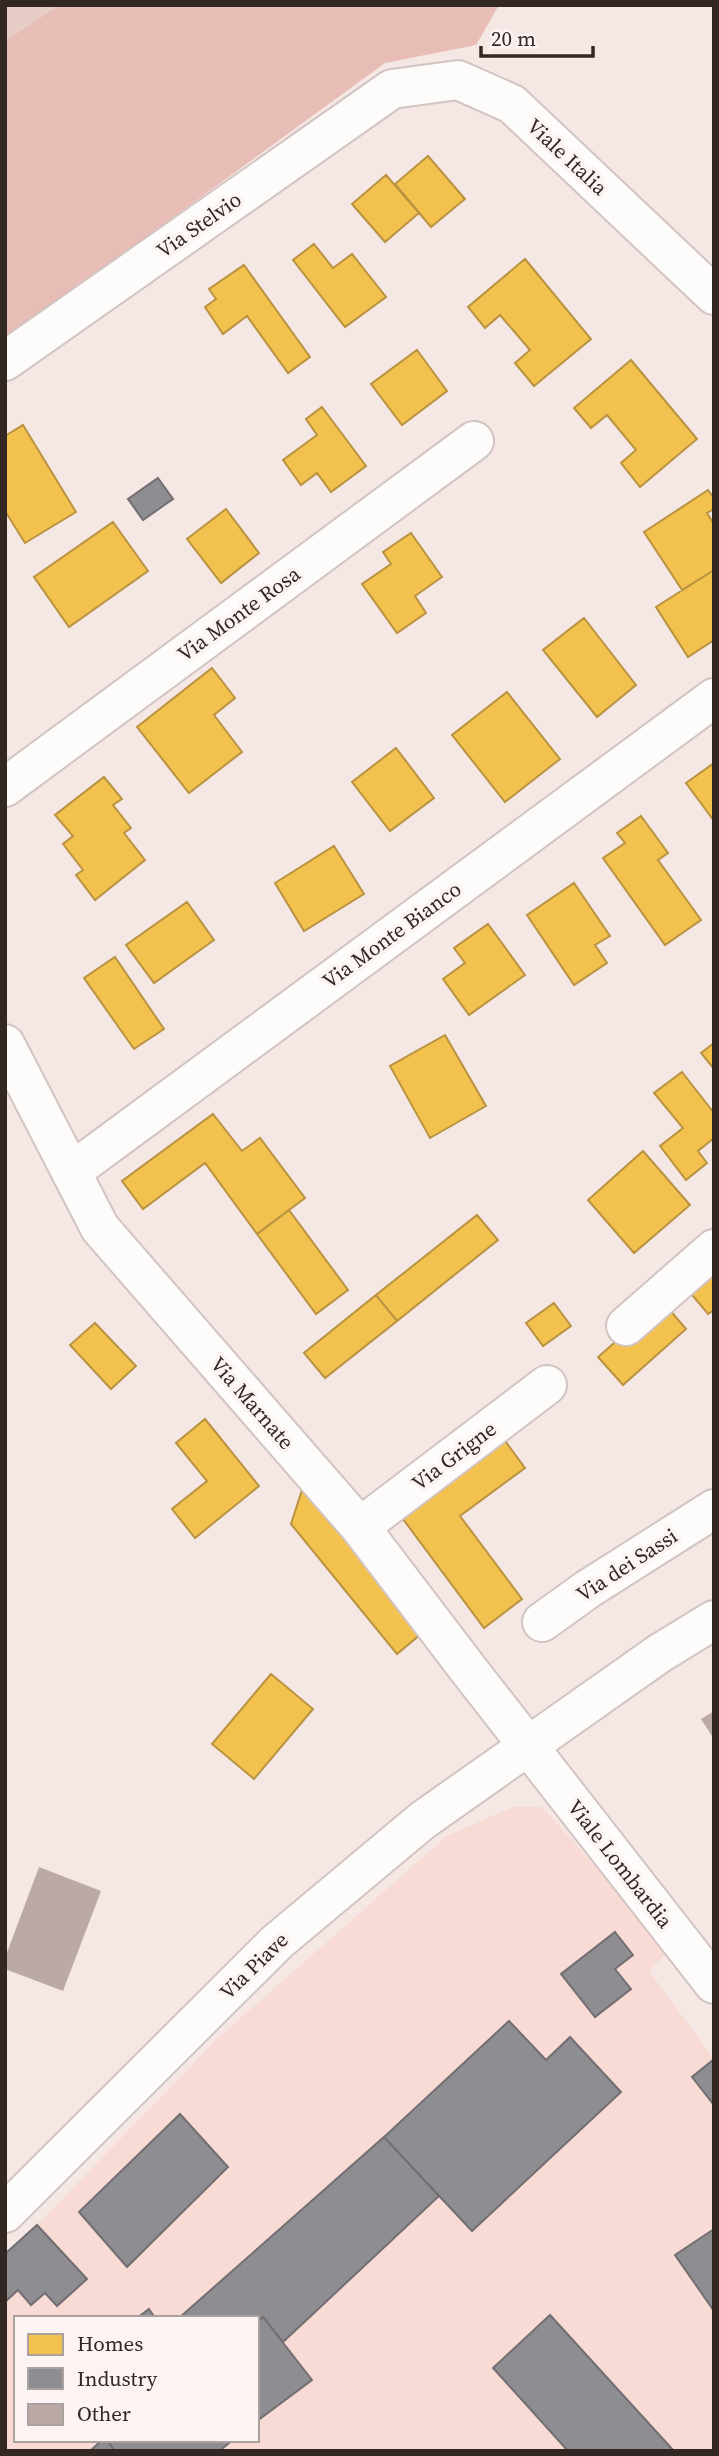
<svg xmlns="http://www.w3.org/2000/svg" width="719" height="2456" viewBox="0 0 719 2456" font-family="'Source Serif 4',serif">
  <style>
    .built { fill: #f9dbd5; fill-rule: evenodd }
    .green { fill: #e8cdc6 }
    .forest { fill: #e7bdb5 }
    .homes { fill: #f2c14e; stroke: #b99341; stroke-width: 2 }
    .industry { fill: #8d8d92; stroke: #726e71; stroke-width: 2 }
    .building { fill: #bba9a5 }
    .lines { fill: none; stroke-linecap: round; stroke-linejoin: round }
    .minor-casing { stroke: #d1c4c2; stroke-width: 42 }
    .tertiary-casing { stroke: #d1c4c2; stroke-width: 42 }
    .minor { stroke: #fefbfb; stroke-width: 38 }
    .tertiary { stroke: #fefbfb; stroke-width: 38 }
    .labels { text-anchor: middle; stroke-width: 7; stroke-linejoin: round; paint-order: stroke }
    .street-label { font-size: 21px; fill: #332724; stroke: #fbf4f3 }
  </style>
  <rect width="100%" height="100%" fill="#f5e7e4"/>
  <path class="built" d="M513 1807H542L670 1949 649 1971 714 2059V2451H5V2254L37 2225 217 2039 447 1836ZM16 2318H257V2440H16Z"/>
  <path class="green" d="M5 5H59L5 41Z"/>
  <path class="forest" d="M59 5H499L476 45 385 63 5 340V41Z"/>
  <path class="homes" d="M428 156 465 199 431 227 395 184Z
    M386 175 419 213 385 242 352 204Z
    M314 244 333 268 352 254 386 297 345 327 293 260Z
    M525 259 591 339 534 386 515 363 530 350 500 315 485 328 468 307Z
    M244 265 310 357 288 373 247 316 223 334 205 307 216 299 209 289Z
    M417 350 447 391 402 425 371 384Z
    M631 360 697 439 640 487 621 463 636 450 607 415 591 428 574 408Z
    M322 407 366 466 331 492 317 473 301 485 283 460 317 435 306 419Z
    M23 425 76 512 25 543 5 511V436Z
    M708 490 714 498V509L707 513 714 524V570L682 590 644 532Z
    M226 509 259 553 221 583 187 539Z
    M113 522 148 571 69 627 34 577Z
    M411 533 442 577 415 596 426 613 397 633 362 584 391 564 383 552Z
    M714 570V640L688 657 656 607Z
    M584 618 636 685 597 717 543 650Z
    M212 668 235 698 214 715 242 752 189 793 137 727Z
    M507 692 560 759 505 802 452 735Z
    M396 748 434 798 390 831 352 782Z
    M714 763V821L686 783Z
    M104 777 122 799 113 805 131 828 124 833 145 860 95 900 76 875 83 870 63 844 73 836 55 815Z
    M641 816 668 853 658 860 701 920 665 945 603 858 625 843 617 833Z
    M334 846 364 894 304 931 275 883Z
    M574 883 610 936 595 945 607 963 574 985 527 915Z
    M187 902 214 940 154 983 126 945Z
    M488 924 525 975 469 1015 443 979 465 963 454 948Z
    M115 957 164 1029 134 1049 84 978Z
    M445 1035 486 1106 430 1138 390 1066Z
    M714 1043V1069L701 1053Z
    M682 1072 714 1113V1138L698 1151 707 1163 686 1180 660 1146 683 1128 654 1093Z
    M213 1114 242 1151 260 1138 305 1198 257 1234 205 1163 143 1209 122 1181Z
    M643 1151 690 1205 634 1253 588 1200Z
    M289 1210 348 1290 316 1314 257 1234Z
    M477 1215 498 1240 397 1321 376 1295Z
    M714 1268V1310L708 1314 688 1290Z
    M376 1295 397 1321 325 1378 304 1353Z
    M662 1301 686 1329 623 1385 598 1357Z
    M554 1303 571 1326 543 1346 526 1323Z
    M95 1323 136 1366 111 1389 70 1345Z
    M205 1419 259 1486 195 1538 172 1509 207 1481 176 1443Z
    M503 1438 525 1468 460 1516 522 1599 484 1628 400 1515Z
    M303 1487 422 1633 397 1654 291 1524Z
    M271 1674 313 1709 254 1779 212 1744Z"/>
  <path class="industry" d="M158 478 173 499 143 520 128 499Z
    M615 1932 633 1955 615 1969 631 1989 595 2017 561 1974Z
    M509 2021 546 2060 570 2037 621 2092 472 2231 384 2137Z
    M714 2059V2105L692 2077Z
    M180 2114 228 2167 127 2267 79 2212Z
    M384 2137 439 2196 283 2342 263 2317 257 2322V2318H179Z
    M37 2225 87 2279 57 2306 45 2293 31 2305 18 2290 5 2302V2254Z
    M714 2229V2311L675 2255Z
    M149 2309 155 2318H137Z
    M550 2315 674 2451H568L493 2368Z
    M263 2317 312 2380 257 2421V2322Z
    M102 2440H107L115 2451H90Z
    M107 2440H233L219 2451H115Z"/>
  <path class="building" d="M714 1711V1739L701 1719Z
    M39 1867 101 1891 63 1991 5 1969V1958Z"/>
  <g class="lines">
    <defs>
      <path id="minor" d="M5 361 392 89 458 80 512 104 714 295
        M5 787 474 441
        M71 1172 714 698
        M626 1326 714 1249
        M360 1527 547 1385
        M542 1622 588 1589 714 1509
        M5 2213 277 1942 423 1820 660 1653 714 1620"/>
      <path id="tertiary" d="M5 1044 100 1228 360 1527 468 1669 714 1984"/>
    </defs>
    <use href="#minor" class="minor-casing"/>
    <use href="#tertiary" class="tertiary-casing"/>
    <use href="#minor" class="minor"/>
    <use href="#tertiary" class="tertiary"/>
  </g>
  <g class="labels">
    <g class="street-label">
      <text transform="translate(567 157) rotate(43)" y="7">Viale Italia</text>
      <text transform="translate(199 225) rotate(-35)" y="7">Via Stelvio</text>
      <text transform="translate(239 614) rotate(-36)" y="7">Via Monte Rosa</text>
      <text transform="translate(392 935) rotate(-36)" y="7">Via Monte Bianco</text>
      <text transform="translate(252 1403) rotate(49)" y="7">Via Marnate</text>
      <text transform="translate(454 1456) rotate(-37)" y="7">Via Grigne</text>
      <text transform="translate(627 1565) rotate(-33)" y="7">Via dei Sassi</text>
      <text transform="translate(620 1864) rotate(52)" y="7">Viale Lombardia</text>
      <text transform="translate(254 1966) rotate(-44)" y="7">Via Piave</text>
    </g>
  </g>
  <rect width="719" height="2456" fill="none" stroke="#332724" stroke-width="14"/>
  <rect x="14" y="2316" width="245" height="126" fill="#fbf4f3" stroke="#aba2a0" stroke-width="2"/>
  <rect x="28" y="2334" width="35" height="21" fill="#f2c14e" stroke="#aba2a0" stroke-width="2"/>
  <text x="77" y="2351" font-size="21" fill="#332724">Homes</text>
  <rect x="28" y="2368" width="35" height="21" fill="#8d8d92" stroke="#aba2a0" stroke-width="2"/>
  <text x="77" y="2386" font-size="21" fill="#332724">Industry</text>
  <rect x="28" y="2404" width="35" height="21" fill="#bba9a5" stroke="#aba2a0" stroke-width="2"/>
  <text x="77" y="2421" font-size="21" fill="#332724">Other</text>
  <path d="M481 46v10h112v-10" fill="none" stroke="#332724" stroke-width="3.5"/>
  <text x="491" y="46" font-size="21" fill="#332724" stroke="#fbf4f3" stroke-width="5" paint-order="stroke">20 m</text>
</svg>
